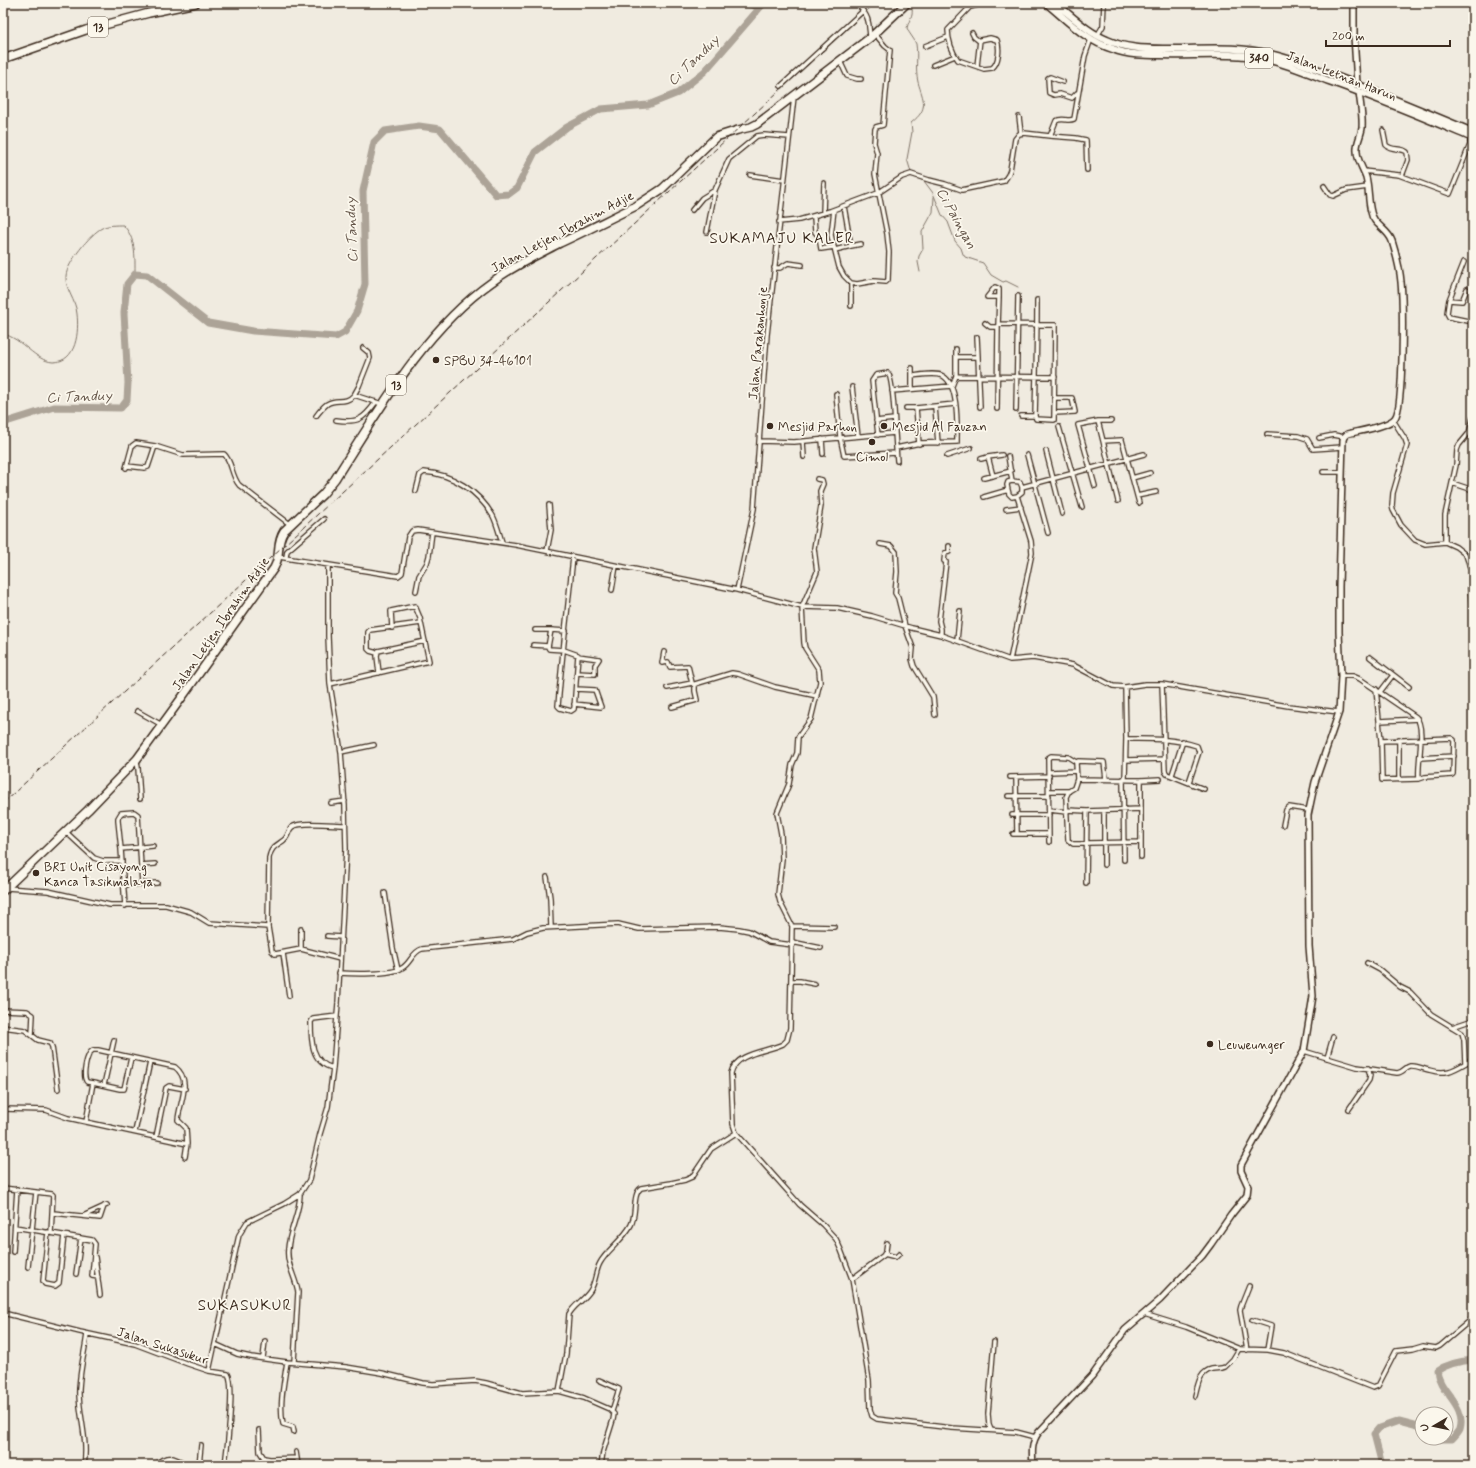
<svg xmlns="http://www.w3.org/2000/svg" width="1476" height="1468" viewBox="0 0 1476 1468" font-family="Mynerve,sans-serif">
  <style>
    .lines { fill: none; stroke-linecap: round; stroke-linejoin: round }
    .stream { stroke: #7f7367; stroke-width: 1 }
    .river { stroke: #aca397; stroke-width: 7 }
    .street-casing { stroke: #3b2a1e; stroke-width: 6 }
    .secondary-casing { stroke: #3b2a1e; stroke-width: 8 }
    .primary-casing { stroke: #3b2a1e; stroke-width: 9 }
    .highway-casing { stroke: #3b2a1e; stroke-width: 10 }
    .street { stroke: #fbf7ec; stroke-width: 3.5 }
    .secondary { stroke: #fbf7ec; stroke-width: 5 }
    .primary { stroke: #fbf7ec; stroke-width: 6 }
    .highway { stroke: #fbf7ec; stroke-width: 7 }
    .rail { stroke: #3b2a1e; stroke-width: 1; stroke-dasharray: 6 3; stroke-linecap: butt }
    .poi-dot { fill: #3b2a1e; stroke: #fbf7ec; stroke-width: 1.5 }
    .labels { text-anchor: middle; stroke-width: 3.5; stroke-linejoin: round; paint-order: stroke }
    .shield { fill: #fbf7ec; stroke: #75685c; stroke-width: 1 }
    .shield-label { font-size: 12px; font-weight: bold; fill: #3b2a1e }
    .street-label { font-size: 13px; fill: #3b2a1e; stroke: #fbf7ec }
    .poi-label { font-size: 13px; fill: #3b2a1e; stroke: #fbf7ec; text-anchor: start }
    .water-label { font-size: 14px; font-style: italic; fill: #635448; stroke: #fbf7ec }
    .quarter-label { font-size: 15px; letter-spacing: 1px; fill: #3b2a1e; stroke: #fbf7ec }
  </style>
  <rect width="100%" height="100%" fill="#f0ebe0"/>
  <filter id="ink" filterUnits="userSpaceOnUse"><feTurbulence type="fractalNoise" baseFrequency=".025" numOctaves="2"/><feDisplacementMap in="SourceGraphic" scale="8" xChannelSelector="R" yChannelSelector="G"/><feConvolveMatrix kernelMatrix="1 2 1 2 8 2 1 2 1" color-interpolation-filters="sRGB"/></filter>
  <g filter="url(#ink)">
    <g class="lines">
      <path class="stream" d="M910 3C916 13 909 19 907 28 909 34 914 38 916 44 918 57 915 70 918 82 923 100 930 108 911 123L912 132 907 159 911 172
        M914 177 924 181 933 193 942 215 948 222 955 241 961 248 963 254 965 257 983 263 991 275 1003 282 1006 281 1018 287
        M920 272 918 262 919 256 923 249 922 232 933 212 934 197
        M3 334C22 338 35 361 53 362 77 362 79 331 77 314 76 300 65 290 66 276 67 263 90 234 102 228 108 225 116 225 123 225 136 238 135 256 135 274"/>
      <path class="river" d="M743 3 760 7
        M3 423 54 407 121 408 127 400 128 383 124 313 127 284 135 274 147 275 208 323 253 331 336 337 345 332 357 311 365 284 363 191 374 142 385 131 419 126 440 129 496 195 509 194 517 188 535 152 567 127 601 109 648 105 678 93 705 71 764 3
        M1439 1438 1441 1439H1452C1455 1436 1459 1432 1460 1429 1467 1405 1439 1392 1437 1371 1448 1363 1460 1361 1473 1360
        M1382 1465 1374 1434 1379 1428 1399 1421 1422 1427"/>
      <defs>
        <path id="street" d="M860 7C863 11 867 15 868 21 870 27 868 31 871 37
          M972 33 974 37 979 41
          M1097 36 1103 26 1104 3
          M925 46 948 37
          M840 61 847 76 857 79H861
          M933 65 955 56
          M977 66 980 40 990 38 997 40C1000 48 999 63 992 68L984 69 958 60C952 52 948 40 948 30L970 7 985 3
          M1063 82 1050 77 1048 78 1049 93 1054 95 1060 94 1072 98 1077 93
          M781 86 863 11
          M1019 117 1021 133
          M1383 130 1386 145C1392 151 1401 147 1407 152L1408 160 1402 176
          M1050 136 1076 138 1086 140 1087 170
          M1363 171 1399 175 1450 194 1471 142
          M750 175 784 180
          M1324 186 1330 195 1333 196 1346 190 1368 187
          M844 206 851 246 861 244
          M692 210 702 198 715 190
          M834 210 831 235 839 267 844 276 851 283 857 284 874 281 886 282 888 280 889 252 887 234 875 174 877 153 874 143 875 129 876 127 883 125 890 50 885 46 875 34
          M823 213 824 183
          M814 217 815 232 819 237 821 249 834 247
          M779 222 799 220 830 211 878 193 902 177 911 174 929 180 945 184 962 190 1004 181 1008 175 1010 170 1015 139 1019 134 1024 133 1050 136 1056 121C1062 117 1068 122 1074 119L1085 56 1091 39
          M707 232 715 190 729 159 757 136 764 135 789 137
          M835 250 851 246
          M1464 262 1449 300 1447 313 1449 317 1473 322
          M774 268H780L788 263 802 265
          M1449 300 1462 301 1467 289
          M851 306V283
          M985 323 990 327H998L997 409
          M998 324C1017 324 1036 325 1055 325L1054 420 1036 419 1035 416C1036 377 1037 339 1037 300
          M998 326 999 297H987L995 287 999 289V297
          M956 349V376
          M956 357H978L977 337
          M978 357 980 407
          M912 368V389
          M852 387 858 436
          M892 391 952 386 956 376 1055 377
          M836 394 840 437 844 456 896 453
          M354 395 359 386 370 358 369 353 363 348
          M935 407 938 443
          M906 408H916
          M1016 410 1018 296
          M1054 413 1075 412 1072 398H1054
          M316 416C319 412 323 407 327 404 337 398 345 405 354 395L382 404
          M1021 416H1035
          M336 420C358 423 363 420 376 402
          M1393 420 1405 439 1407 445 1393 493 1392 506 1393 510 1401 525 1415 540 1425 544 1445 542 1456 547 1466 555 1471 570 1470 588 1473 611
          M876 421 894 419
          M1098 421 1118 501
          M1059 427 1082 507
          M895 433 897 461
          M1267 434 1298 436 1307 439 1313 449 1343 447
          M1319 438 1334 435 1344 437
          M822 439 823 454
          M760 441 794 442 895 433C895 423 893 379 888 373L876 375 872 381 878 435
          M803 441 804 457
          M1103 441 1122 440 1139 503
          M919 444 916 408 955 404
          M896 448 920 443 957 442C957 426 959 385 943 376 936 372 921 375 912 376
          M1046 451 1062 514
          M1027 455 1048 533
          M947 456 971 448
          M1008 456 1012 481
          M988 457 1002 455
          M981 459 988 457 993 476
          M127 466 145 468 148 467 155 446
          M126 468 132 446 136 443 155 446 183 455 224 454C232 461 231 475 239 485L291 525
          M1323 472H1342
          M984 478 1011 471
          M1132 478 1150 473
          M817 479 822 480 823 484 820 491 821 506 814 548 817 572 802 607 804 643 805 648 819 670 820 682 811 719 798 737 797 753 792 765 789 784 777 813 781 834 782 859 778 894 780 902 792 926 790 1028 787 1040 783 1044C767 1052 736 1052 731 1073L733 1124 736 1133 800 1205 823 1225 836 1239 841 1250 852 1279 869 1380 870 1409 872 1416 877 1419 952 1428 1016 1432 1035 1437
          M1452 483 1473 490
          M1095 486 1078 425 1098 421H1111
          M1008 490 1007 485 1008 482 1012 481 1020 482 1022 487
          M416 491 420 475 424 472C453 474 478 491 493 516 497 524 499 533 502 542
          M1137 496 1156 492
          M984 497 1008 490 1009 494 1012 497 1017 496
          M1006 509 1021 507
          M1445 542V515L1456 465 1457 450 1459 445 1469 433 1473 418
          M880 544 891 546 896 552 897 572 895 593 898 598 905 626 913 648 912 659 914 666 933 697 935 715
          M547 551 551 530 549 505
          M279 557 398 576 402 573 408 537 412 531 418 530 516 545 737 590 802 607 837 608 872 616 912 628 941 635 1010 660 1033 658 1073 665 1113 686 1125 687 1145 684H1162L1288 706 1339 712
          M286 557 287 551 324 519
          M612 590 616 566
          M737 590 754 509 767 335 794 97
          M416 591 419 576 427 563 429 556 432 532
          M535 630H550
          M566 631 551 630 548 647 549 649 564 650 578 655 574 709 571 711 560 708 558 706C562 656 568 606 573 557
          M941 635V629L939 621 946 562 944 561 945 553 949 552V546
          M957 640 960 611
          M533 645 548 646
          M664 652 662 663 668 662 670 667 688 666 692 683 695 686
          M377 653 370 651 368 649V632L370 630 421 623
          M1370 657 1409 687
          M1010 660 1032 553 1031 541 1017 496 1022 492V487L1144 454
          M379 673 377 656 378 651 425 641
          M577 673 595 674V665L599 659 578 656
          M1341 676H1353L1360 679 1416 717C1426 728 1417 764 1419 779L1425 777 1452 775 1453 774 1454 740 1451 738 1381 741 1376 689
          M330 684 429 661 420 618 415 606 391 611 392 628
          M1162 684 1165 771 1167 774 1204 789
          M1125 687 1126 739 1125 779
          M667 688 692 683
          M1380 692 1393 675
          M574 704 601 707 595 690 576 689
          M672 707 697 700 695 691V684L732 673 738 674 775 687 817 696
          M137 711 162 725
          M1380 721 1418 719
          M1126 739C1151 739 1173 738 1197 746L1199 752 1189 782
          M1381 741 1382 780 1419 779
          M341 752 374 745
          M1420 758 1454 756
          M1126 760 1164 759
          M137 761 138 768 140 799
          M1049 772 1076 771
          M1172 775 1183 741
          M1010 777 1049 776
          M1016 777 1017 834
          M1077 779 1076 763 1078 761 1104 762 1106 779
          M1123 779 1124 860
          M1141 780 1160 779
          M1399 780V739
          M1049 791H1069
          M1008 796H1049
          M331 803 345 801
          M1049 810 1067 812
          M1067 810 1087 811 1086 883
          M1087 811 1141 809
          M1104 811V865
          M1012 815H1049
          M1283 825 1286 810 1289 807 1308 810
          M66 832 94 858 103 861H122
          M1013 834H1049
          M1049 842 1048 758 1051 756 1068 757 1076 762
          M1087 843 1141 842
          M1087 844H1073L1068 840 1066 797 1069 791 1074 788 1077 779 1141 780V857
          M121 849 153 846
          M141 865 155 864
          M547 877 550 898 551 927
          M124 885 157 883
          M7 888 48 891 110 905H166L191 912 209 923 268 927 272 951 275 954 301 949 340 959
          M385 893 393 948 398 970
          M125 906 121 849 118 821V818L121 813 134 812 138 815 142 884
          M792 926 834 927
          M268 927 269 858C271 847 276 846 284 840 289 836 288 830 292 827 300 821 334 825 345 825
          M327 936 341 937
          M792 942 821 948
          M301 949V929
          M283 953 289 996
          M1367 963 1380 970 1400 987 1410 992 1431 1014 1462 1033 1464 1040 1465 1063
          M339 973C353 974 391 975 402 968 411 963 412 952 422 949L513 939 527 932 543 928 618 924 639 929 719 927 739 929 749 931 769 942 793 945
          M792 981H800L815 984
          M3 1010 27 1011 33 1015 32 1035
          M3 1027 25 1030 38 1040 50 1043 52 1047 58 1089
          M1452 1027 1473 1020
          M1304 1051 1357 1067 1397 1073C1403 1073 1405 1067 1410 1066 1416 1065 1423 1069 1429 1070 1449 1076 1456 1068 1473 1059
          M1327 1058 1333 1037
          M333 1068C311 1063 311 1040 311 1022L313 1019 337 1016
          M104 1085 114 1040
          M3 1109 46 1110 68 1118 187 1144 186 1128 178 1120C179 1103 193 1081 175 1067L98 1050H93C86 1054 82 1077 87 1082L93 1083
          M1349 1109 1369 1080 1370 1075 1368 1068
          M86 1122 93 1083 120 1089H124L131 1058
          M3 1124V1156
          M135 1132 150 1062
          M156 1137 166 1088 169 1086 185 1089
          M185 1157 187 1144
          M3 1188 52 1194 53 1195 51 1233
          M53 1213 100 1218 104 1206
          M83 1216 107 1205
          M15 1227 92 1240 95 1244 92 1276 98 1277
          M48 1232 43 1281 45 1284 55 1286 59 1283 64 1235
          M13 1252 17 1189
          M884 1254 896 1257 899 1254
          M95 1257 100 1295
          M28 1267 36 1192
          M76 1274 81 1238
          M852 1279 884 1255 886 1250 887 1243
          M3 1313 80 1332 135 1344 188 1364 209 1371 228 1374C235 1384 227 1450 225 1465
          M1144 1314 1186 1327 1240 1349 1268 1350 1284 1353 1373 1388 1378 1386 1396 1351 1413 1349 1423 1346 1436 1348 1440 1346 1473 1318
          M1252 1320 1271 1326 1267 1350
          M215 1344 237 1354 251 1357 287 1362 346 1367 382 1373 423 1383 433 1384 475 1381 486 1383 522 1393 559 1391 584 1398 609 1409 614 1414 613 1420 603 1452 601 1465
          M1247 1350 1240 1310 1241 1306 1249 1286
          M263 1358 265 1341
          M287 1362C284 1382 279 1404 283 1424L293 1427 294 1432
          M294 1362 298 1292C296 1278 286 1264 288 1249 289 1230 300 1213 300 1194
          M209 1371 239 1235 247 1222 284 1204 300 1194 309 1180 320 1134 328 1107 333 1068 338 1003 346 849 345 806 341 752 330 684 328 636V565
          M599 1380 619 1389 612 1411
          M559 1391 566 1354 569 1314C574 1305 584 1300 590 1291 596 1282 595 1272 600 1263 607 1250 623 1240 631 1225 637 1214 632 1194 641 1188L671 1183 685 1180 692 1177 711 1149 736 1133
          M1195 1396C1198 1385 1199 1372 1212 1369 1217 1368 1221 1369 1225 1367L1233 1359 1239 1349
          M259 1430 260 1452 264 1458 270 1459 297 1458
          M991 1430 989 1425 988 1414 994 1342
          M296 1452 298 1465
          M84 1465C88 1441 80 1419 79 1395 78 1378 85 1351 87 1334
          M155 1465C167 1453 175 1458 188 1465
          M199 1465 201 1445"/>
        <path id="secondary" d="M1354 3V36L1357 84
          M1473 137 1471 142H1473
          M1033 1465C1032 1453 1031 1442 1039 1432L1092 1376 1125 1330 1160 1300 1202 1256 1211 1244 1231 1215 1247 1195 1248 1186 1241 1171V1165L1304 1051 1313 996 1309 946 1308 815 1315 782 1339 712 1341 676 1339 632V587L1343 440 1344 437 1347 434C1358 431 1388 427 1395 418 1404 406 1403 302 1401 282 1400 269 1396 254 1392 241 1388 229 1373 225 1371 212 1368 201 1369 188 1366 177 1363 168 1357 161 1357 151 1356 143 1361 136 1362 128 1363 116 1360 103 1359 91"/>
        <path id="primary" d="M1046 3C1067 20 1086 41 1113 49 1128 55 1144 55 1161 55 1196 56 1231 52 1266 59 1288 64 1309 73 1329 81 1378 98 1425 118 1473 138
          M1055 3C1072 16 1087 32 1107 40 1125 48 1143 49 1163 49 1198 50 1234 45 1269 54 1289 58 1308 66 1327 73 1376 91 1424 112 1473 132"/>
        <path id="highway" d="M3 59 86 30 149 13 196 3
          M3 891 88 810 137 759 183 696 274 568C282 554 275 545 284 531L323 494 335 479C379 410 424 330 492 282 513 266 537 255 560 243 586 231 611 218 636 206L662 189 716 137 738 130 751 127 757 124 871 37 907 3"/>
      </defs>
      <use href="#street" class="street-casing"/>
      <use href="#secondary" class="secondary-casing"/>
      <use href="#primary" class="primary-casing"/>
      <use href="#highway" class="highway-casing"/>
      <use href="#street" class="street"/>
      <use href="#secondary" class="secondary"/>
      <use href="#primary" class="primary"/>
      <use href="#highway" class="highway"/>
      <path class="rail" d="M3 803 875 3"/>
    </g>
  </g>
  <g class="poi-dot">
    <circle cx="436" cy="360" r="4"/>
    <circle cx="770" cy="426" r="4"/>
    <circle cx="884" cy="426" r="4"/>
    <circle cx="872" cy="442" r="4"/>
    <circle cx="36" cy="873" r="4"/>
    <circle cx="1210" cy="1044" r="4"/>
  </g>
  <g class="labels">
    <g class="shield">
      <rect x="88" y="17" width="20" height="20" rx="3"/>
      <rect x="1245" y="48" width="28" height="20" rx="3"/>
      <rect x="386" y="375" width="20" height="20" rx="3"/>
    </g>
    <g class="shield-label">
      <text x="98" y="31">13</text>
      <text x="1259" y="62">340</text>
      <text x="396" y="389">13</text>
    </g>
    <g class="street-label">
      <text transform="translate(1342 75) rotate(21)" y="5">Jalan Letnan Harun</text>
      <text transform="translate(562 231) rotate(-28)" y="5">Jalan Letjen Ibrahim Adjie</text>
      <text transform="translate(757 343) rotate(-85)" y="5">Jalan Parakanhonje</text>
      <text transform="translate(220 623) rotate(-55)" y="5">Jalan Letjen Ibrahim Adjie</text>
      <text transform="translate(163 1345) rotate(18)" y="5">Jalan Sukasukur</text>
    </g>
    <g class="poi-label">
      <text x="444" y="365">SPBU 34-46101</text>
      <text x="778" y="431">Mesjid Parhon</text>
      <text x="892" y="431">Mesjid Al Fauzan</text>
      <text x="872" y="461" text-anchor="middle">Cimol</text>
      <text x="44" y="871">BRI Unit Cisayong<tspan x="44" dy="15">Kanca Tasikmalaya</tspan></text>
      <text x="1218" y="1049">Leuweunger</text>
    </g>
    <g class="water-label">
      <text transform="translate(693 60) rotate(-44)" y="5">Ci Tanduy</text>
      <text transform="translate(957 218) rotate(61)" y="5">Ci Paingan</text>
      <text transform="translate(351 230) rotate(-92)" y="5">Ci Tanduy</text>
      <text transform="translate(79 396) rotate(-2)" y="5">Ci Tanduy</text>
    </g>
    <g class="quarter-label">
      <text x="782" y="243">SUKAMAJU KALER</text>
      <text x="245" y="1310">SUKASUKUR</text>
    </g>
  </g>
  <rect width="1476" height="1468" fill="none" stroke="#fbf7ec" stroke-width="16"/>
  <rect x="8" y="8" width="1460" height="1452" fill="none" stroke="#3b2a1e" stroke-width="1.5" filter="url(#ink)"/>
  <g transform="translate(1434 1426) rotate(261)"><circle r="19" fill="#fbf7ec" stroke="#aea59a"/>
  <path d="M0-3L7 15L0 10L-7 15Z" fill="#3b2a1e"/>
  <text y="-6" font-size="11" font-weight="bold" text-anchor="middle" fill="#3b2a1e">U</text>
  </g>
  <path d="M1326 40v6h124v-6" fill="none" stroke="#3b2a1e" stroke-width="2"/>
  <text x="1332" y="40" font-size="12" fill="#3b2a1e" stroke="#fbf7ec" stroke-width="3" paint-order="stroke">200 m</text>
</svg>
